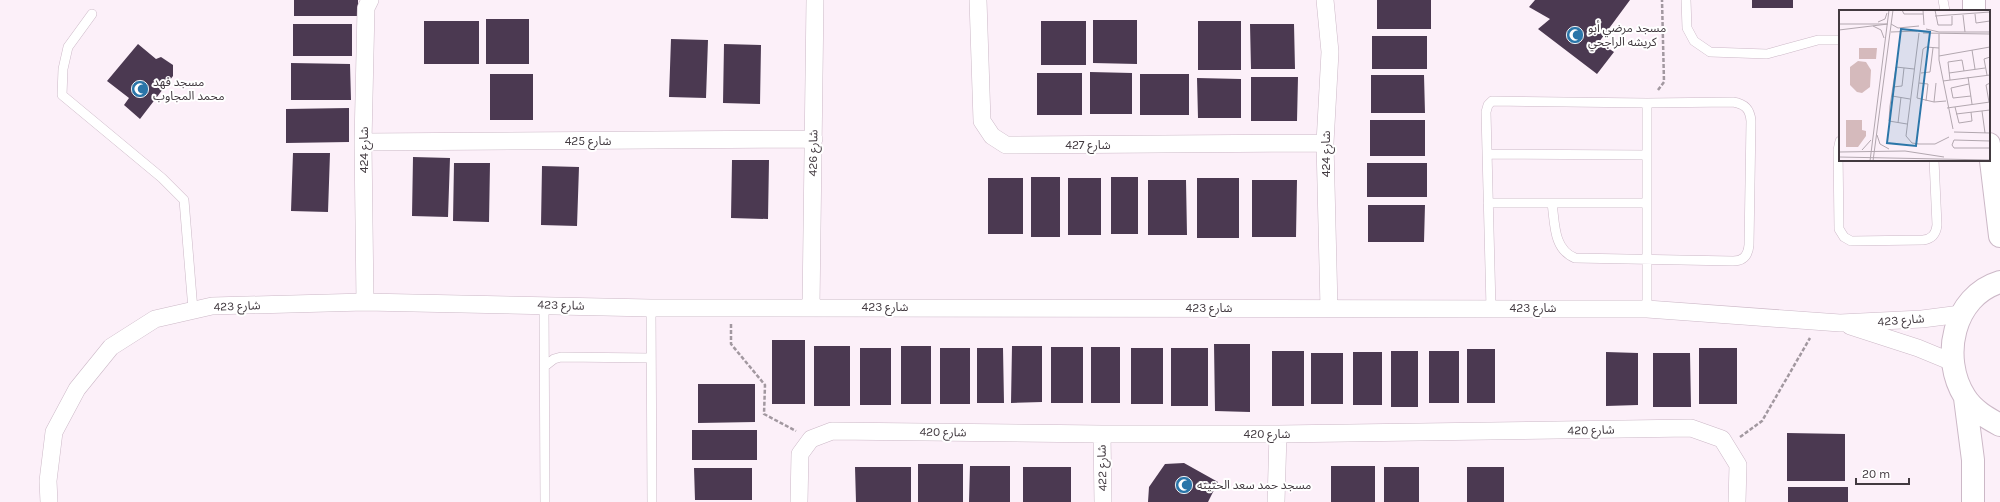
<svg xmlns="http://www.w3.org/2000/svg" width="2000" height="502" viewBox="0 0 2000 502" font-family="Karla,'Noto Sans Arabic',sans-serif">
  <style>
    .building { fill: #4b3951 }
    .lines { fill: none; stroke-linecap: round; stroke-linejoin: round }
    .lane-casing { stroke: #ccb8c7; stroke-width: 10 }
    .street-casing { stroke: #ccb8c7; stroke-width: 18 }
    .secondary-casing { stroke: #ccb8c7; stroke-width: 24 }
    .path { stroke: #a298a0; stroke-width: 2.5; stroke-dasharray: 4 2; stroke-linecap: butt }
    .lane { stroke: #fff; stroke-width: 9 }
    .street { stroke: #fff; stroke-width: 17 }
    .secondary { stroke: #fff; stroke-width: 22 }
    .labels { text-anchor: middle; stroke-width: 4; stroke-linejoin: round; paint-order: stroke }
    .poi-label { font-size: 12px; fill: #423a40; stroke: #fff; text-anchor: start }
    .street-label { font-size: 12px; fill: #423a40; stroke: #fff }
    .inset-road { fill: none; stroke: #b2a7af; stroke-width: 1 }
    .view { fill: #2b76a9; fill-opacity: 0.15; stroke: #2b76a9; stroke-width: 2 }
    .inset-edge { fill: none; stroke: #423a40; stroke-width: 2 }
  </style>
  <rect width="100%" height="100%" fill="#fcf0f9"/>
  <path class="building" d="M294 0H358V16H294Z
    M1377 0H1431V29H1377Z
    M1535 0H1630L1599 42 1614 52 1597 74 1538 29 1550 19 1529 7Z
    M1752 0H1793V8H1752Z
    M486 19H529V64H486Z
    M1093 20H1137V64L1093 63Z
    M424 21H479V64H424Z
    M1041 21H1086V65H1041Z
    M1198 21H1241V70H1198Z
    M293 24H352V56H293Z
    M1250 24H1294L1295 69H1251Z
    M1372 36H1427V69H1372Z
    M671 39 708 40 706 98 669 97Z
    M138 44 156 59 161 57 173 65V76L140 119 124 105 129 98 107 81Z
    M724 44 761 45 760 104 723 103Z
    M291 63 350 64 351 100H291Z
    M1090 72 1132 73V114H1090Z
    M1037 73H1082V115H1037Z
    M490 74H533V120H490Z
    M1140 74H1189V115H1140Z
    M1371 75H1424L1425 113H1371Z
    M1251 77H1298L1297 121H1251Z
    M1197 78 1241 79V118H1198Z
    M349 108V142L286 143V109Z
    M1370 120H1425V156H1370Z
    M293 153H330L328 212 291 211Z
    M413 157 450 158 448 217 412 216Z
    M732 160H769L768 219 731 218Z
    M454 163H490L489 222 453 221Z
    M1367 163H1427V197H1367Z
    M542 166 579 167 577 226 541 225Z
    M1031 177H1060V237H1031Z
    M1111 177H1138V234H1111Z
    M988 178H1023V234H988Z
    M1068 178H1101V235H1068Z
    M1197 178H1239V238H1197Z
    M1148 180H1186L1187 235H1148Z
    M1252 180H1297L1296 237H1252Z
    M1368 205H1425L1424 242H1368Z
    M772 340H805V404H772Z
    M1214 344H1250V412L1215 411Z
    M814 346H850V406H814Z
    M901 346H931V404H901Z
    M1012 346H1042V402L1011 403Z
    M1051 347H1083V403H1051Z
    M1091 347H1120V403H1091Z
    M860 348H891V405H860Z
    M940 348H970V404H940Z
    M977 348H1003L1004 403H977Z
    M1131 348H1163V404H1131Z
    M1171 348H1208V406H1171Z
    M1699 348H1737V404H1699Z
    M1467 349H1495V403H1467Z
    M1272 351H1304V406H1272Z
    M1391 351H1418V407H1391Z
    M1429 351H1459V403H1429Z
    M1353 352H1382V405H1353Z
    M1606 352 1638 353V405L1606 406Z
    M1311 353H1343V404H1311Z
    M1653 353H1690L1691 407H1653Z
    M698 384H755V422L698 423Z
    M692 430H757V460H692Z
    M1787 433 1845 434V481H1787Z
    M1184 463 1218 482 1208 502H1148L1149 487 1165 464Z
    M918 464H963V502H918Z
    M970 466H1010V502H969Z
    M1331 466H1375V502H1331Z
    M855 467H911V502H856Z
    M1023 467H1071V502H1023Z
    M1384 467H1419V502H1384Z
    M1467 467H1504V502H1467Z
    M694 468H752V500H695Z
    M1788 487H1848V502H1788Z"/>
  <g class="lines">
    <defs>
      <path id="lane" d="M1686 0 1687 28 1694 41 1710 52 1767 54 1818 40H1840
        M1943 0 1945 11
        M92 14 68 47 63 69 62 95 162 178 184 200 193 310
        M1840 141 1838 150 1839 229 1844 237 1851 241 1923 240C1932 239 1936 234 1937 225L1934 160
        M1487 154 1647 155
        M1488 203H1647
        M1552 203C1555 223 1553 249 1575 258L1733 261C1743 261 1748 256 1749 245L1751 121C1750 109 1745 104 1733 102L1647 103
        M544 304 545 502
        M651 308 652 502
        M1491 308 1486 112 1488 105 1492 101 1647 103V309
        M545 366 554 359 561 357 651 358"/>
      <path id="street" d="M978 0 982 121 992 136 1006 145 1325 143
        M1325 0 1330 52 1325 143 1329 308
        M363 142 814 139
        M365 302 363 142 366 8 370 0
        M811 307 815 0
        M1850 326 1918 348 1952 362
        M1102 434 1103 502
        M49 502 48 481 54 432 77 389 111 347 155 319 212 306 365 302 651 308 1647 309 1840 323 1922 319 1961 314
        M799 502 800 454 811 439 832 431 1102 434H1278L1691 428 1722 439 1738 465 1737 502
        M1276 502 1278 434"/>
      <path id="secondary" d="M1974 0V11
        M1989 144 2000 236
        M2000 282C1953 296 1940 358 1965 397 1973 410 1987 418 2000 425
        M1965 398 1973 460V502"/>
    </defs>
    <use href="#lane" class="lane-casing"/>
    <use href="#street" class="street-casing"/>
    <use href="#secondary" class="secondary-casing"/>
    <path class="path" d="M1658 90 1664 82 1662 0
      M731 324V344L765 385 764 414 796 431
      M1740 437 1762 421 1810 338"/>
    <use href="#lane" class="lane"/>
    <use href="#street" class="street"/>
    <use href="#secondary" class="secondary"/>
  </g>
  <defs>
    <symbol id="mosque-disc" viewBox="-11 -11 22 22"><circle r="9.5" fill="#2b76a9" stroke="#fff"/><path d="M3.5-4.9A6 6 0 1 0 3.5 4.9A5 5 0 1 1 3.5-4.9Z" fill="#fff"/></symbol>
  </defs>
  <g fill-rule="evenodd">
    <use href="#mosque-disc" x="1565" y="25" width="20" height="20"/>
    <use href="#mosque-disc" x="130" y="79" width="20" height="20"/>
    <use href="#mosque-disc" x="1174" y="475" width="20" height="20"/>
  </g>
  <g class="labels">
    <g class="poi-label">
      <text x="1588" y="32">مسجد مرضي أبو<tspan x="1588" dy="14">كريشه الراجحي</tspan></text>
      <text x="153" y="86">مسجد فهد<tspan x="153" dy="14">محمد المجاوب</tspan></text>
      <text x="1197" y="489">مسجد حمد سعد الحتيته</text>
    </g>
    <g class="street-label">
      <text x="588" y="145">شارع 425</text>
      <text x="1088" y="149">شارع 427</text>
      <text transform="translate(364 150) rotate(-90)" y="4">شارع 424</text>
      <text transform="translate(813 153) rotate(-89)" y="4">شارع 426</text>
      <text transform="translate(1326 154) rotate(-90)" y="4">شارع 424</text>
      <text transform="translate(561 305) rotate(2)" y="4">شارع 423</text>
      <text transform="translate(237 306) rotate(-2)" y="4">شارع 423</text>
      <text x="885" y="311">شارع 423</text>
      <text x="1209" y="312">شارع 423</text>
      <text x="1533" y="312">شارع 423</text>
      <text transform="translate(1901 320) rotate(-4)" y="4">شارع 423</text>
      <text transform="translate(1591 430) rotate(-1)" y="4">شارع 420</text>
      <text transform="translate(943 432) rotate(1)" y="4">شارع 420</text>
      <text x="1267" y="438">شارع 420</text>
      <text transform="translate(1102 468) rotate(-91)" y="4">شارع 422</text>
    </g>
  </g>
  <g transform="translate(1839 10)">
    <rect width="151" height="151" fill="#fcf0f9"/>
    <path d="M20 38H38L37 49H20ZM19 51 27 52 32 60 31 77 23 83 18 82 11 75V57ZM7 110H23V120L27 121V126L19 137H7Z" fill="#d5babc"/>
    <path class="inset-road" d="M63 0 65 4H84M84 0 85 15M96 0 99 15H113V6M136 4 137 13 151 11M124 5 126 22M96 6 151 2M39 12 46 9 48 3M0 14H48M52 14 59 18 80 16M34 16 42 20 45 28M87 19 100 22H151M0 20 49 14M52 22 78 21M80 23 67 126 73 133 80 134H96L110 127M84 23 151 24M100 24V50L114 119M100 38 87 37 84 39 78 88 95 92 107 91M133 40 136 59M100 46 151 37M82 63 91 62 94 38M110 63 146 58M148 65 145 49 151 47M129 67 133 94M111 70 109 52 123 50 125 61M104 71 151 65M80 73 89 74 87 91M130 74 112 78 114 88 132 86M54 77 63 76 65 58M53 86 71 89M95 92 97 73M150 92 147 75 151 73M116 97 120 113 133 111 132 102M108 98 151 92M143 101 146 123M117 104 151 100M59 113 62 87M68 114 50 111 51 96 57 57 75 59M115 122 151 123M38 125 41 134 50 139M151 131 115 130 113 135 115 138H151M23 140 32 130M0 142 66 141 105 147M0 147 151 150M31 151 50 0M34 151 54 0"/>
    <path class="view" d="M62 19 91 22 77 136 48 133Z"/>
    <rect width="151" height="151" class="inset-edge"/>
  </g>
  <path d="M1856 478v6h53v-6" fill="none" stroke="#423a40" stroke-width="2"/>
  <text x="1862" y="478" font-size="12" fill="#423a40" stroke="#ffffff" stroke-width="3" paint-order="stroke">20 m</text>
</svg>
